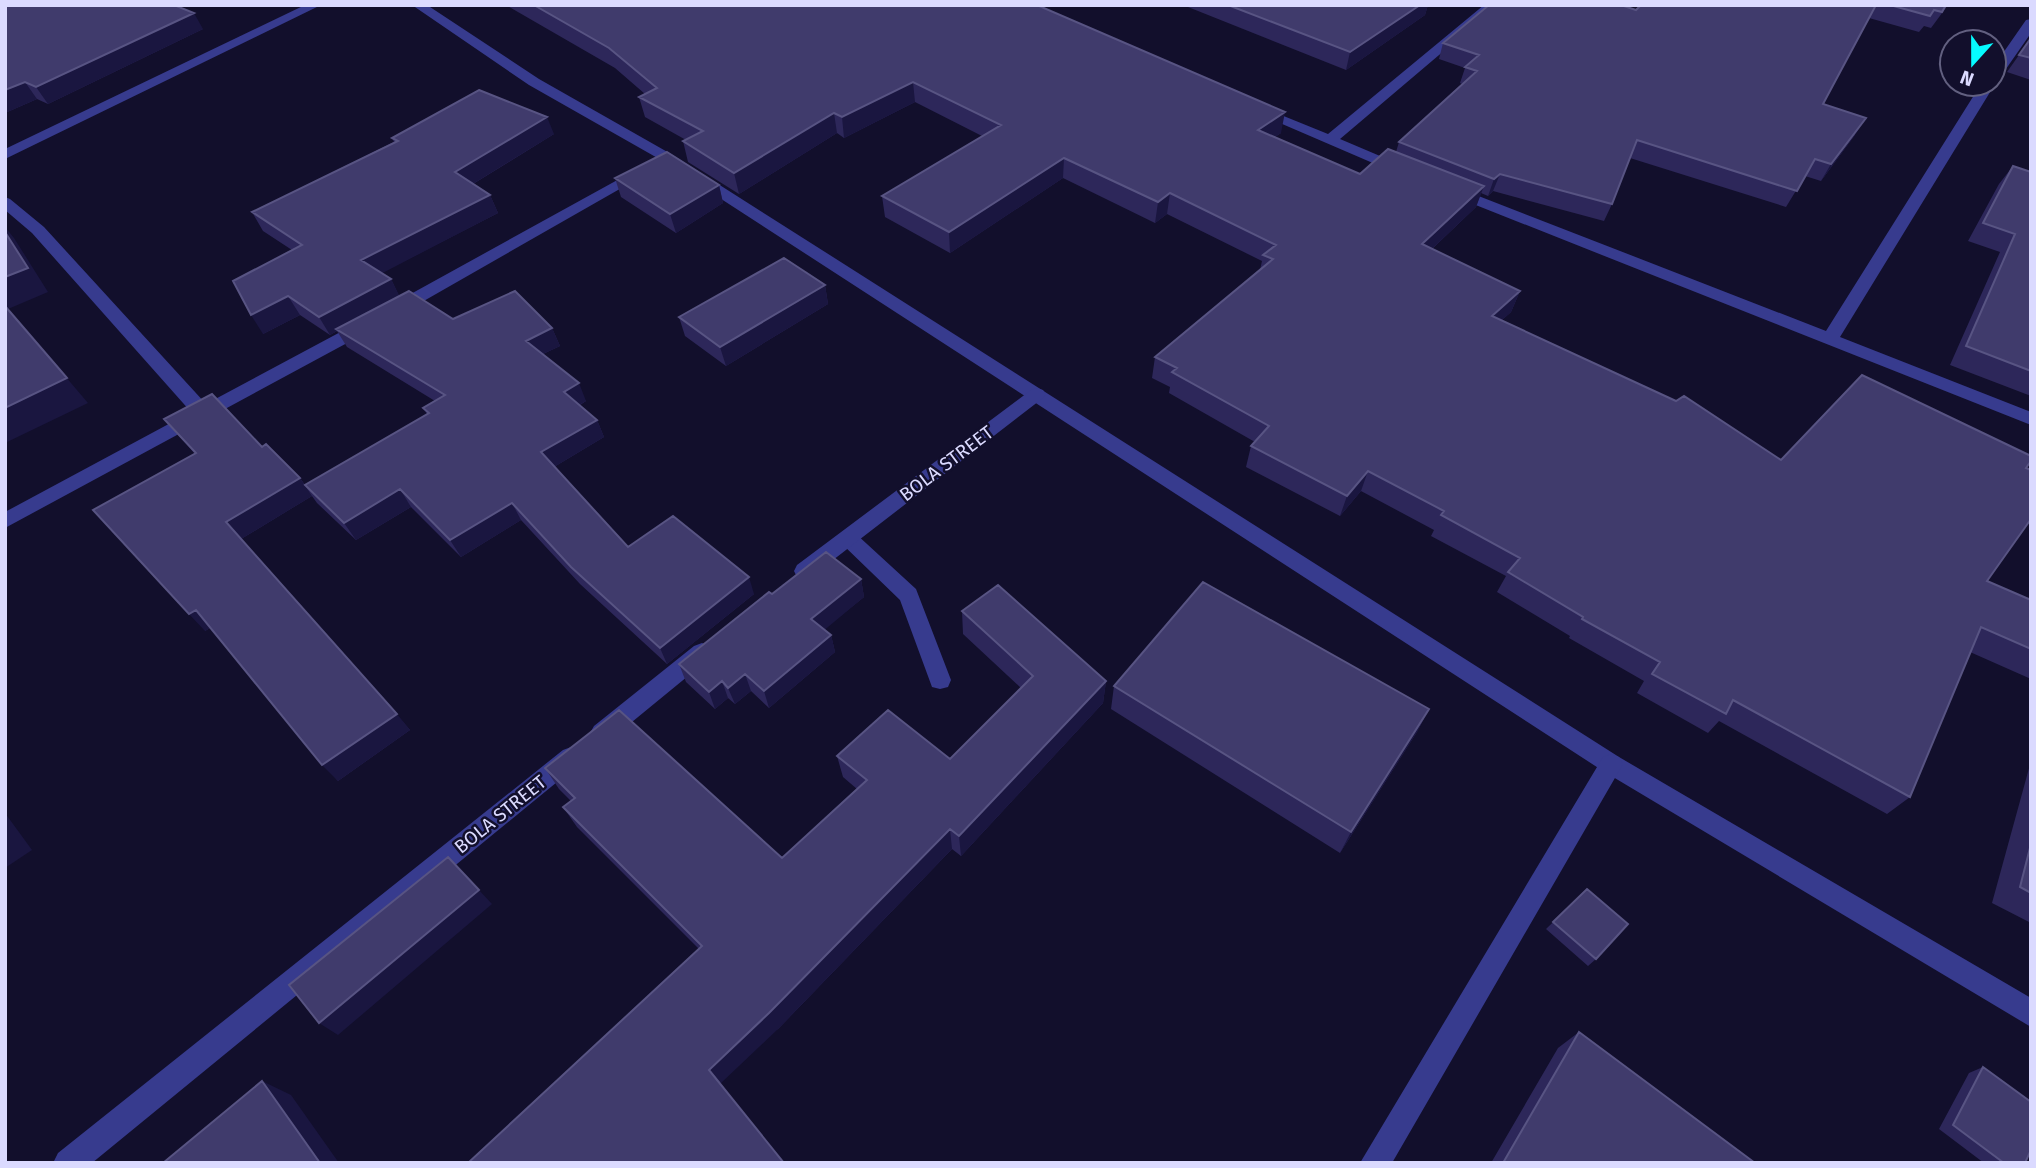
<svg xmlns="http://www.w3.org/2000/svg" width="2036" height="1168" viewBox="0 0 2036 1168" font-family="'Fira Sans',sans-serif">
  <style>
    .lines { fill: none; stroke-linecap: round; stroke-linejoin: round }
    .lane { fill: #373b8e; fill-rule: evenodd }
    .street { fill: #373b8e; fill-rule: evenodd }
    .wall { fill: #2d275a }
    .shaded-wall { fill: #1a1640 }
    .building { fill: #403b6c; stroke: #585483; stroke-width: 2 }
    .labels { text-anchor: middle; stroke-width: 5; stroke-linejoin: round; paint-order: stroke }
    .street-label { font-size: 19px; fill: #dbdaff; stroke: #120f2c }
  </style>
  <rect width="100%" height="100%" fill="#120f2c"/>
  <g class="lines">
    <path class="lane" d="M412 5H427L539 79 671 154 1619 757 2031 998V1027L1603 771 661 160 529 85Z
      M848 530 855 533 916 589 951 680 948 687 940 689 932 687 900 600 841 543 838 538 841 533Z"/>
    <path class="street" d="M305 5H321L5 159V149Z
      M1484 5H1498L1340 139 1406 167 1408 170 1406 173H1396L1252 111 1254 108H1264L1328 134Z
      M2031 19V33L1999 79 1994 80V66L2026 20Z
      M1994 83 1995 84 1840 337 2031 412V425L1448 194 1445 191 1448 188H1458L1826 331 1981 84Z
      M641 167 648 171 646 174 401 314H389L387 310 389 306Z
      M5 197 10 199 44 227 206 404 361 321 367 319 376 325 373 329 5 528V512L191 412 32 233 5 210Z
      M1037 388 1043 390 1046 394 1043 398 811 577 804 579 797 577 794 571 797 565 1031 390Z
      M702 643 710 646 713 652 710 658 610 740 602 743 594 740 590 733 594 726 694 646Z
      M571 747 579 750 583 757 579 764 92 1163H53L58 1153 563 750Z
      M1611 754 1619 757 1623 764 1619 771 1392 1163H1360L1603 757Z"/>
  </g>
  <path class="wall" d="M5 5 203 29 48 104 37 99 5 113Z
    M506 5H1037L1281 133 1275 137 1360 174 1396 152 1399 142 1462 84 1460 83 1465 68 1439 59 1443 43 1636 10 1641 5H1948L1931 28 1924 26 1919 32 1869 18 1823 104 1855 135 1821 181 1805 176 1786 207 1630 158 1612 204 1604 221 1493 191 1488 196 1481 193 1476 207 1432 249 1520 291 1511 312 1502 320 1781 460 2026 468 1987 581 2031 600V679L1970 652 1910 797 1887 814 1719 721 1708 733 1637 693 1644 681 1569 638 1570 636 1497 592 1506 576 1431 536 1434 530 1361 491 1340 516 1246 467 1251 446 1255 442 1169 393 1170 387 1152 378 1155 357 1260 270 1262 261 1167 214 1155 223 1063 178 950 253 885 217 882 196 982 136 915 102 844 138 837 133 739 194 688 162 683 141 686 140 645 117 639 97 645 94 615 68Z
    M1183 5H1428L1425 15 1346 70Z
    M2031 38V80L2007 72Z
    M554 134 473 184 490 195 498 213 381 273 391 279 399 296 453 319 552 328 560 346 543 354 586 401 580 405 597 420 604 437 554 467 628 547 754 594 667 664 580 584 521 520 461 557 411 507 356 540 317 503 312 496 241 539 410 730 338 781 210 628 205 631 195 454 164 419 262 447 300 478 305 485 427 414 423 408 435 401 347 347 337 331 330 335 300 315 263 334 292 250 263 231 252 212 394 142 392 138Z
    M2013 166 2031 172V396L1950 365 2000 252 1968 241 1999 184Z
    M615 178 719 185 723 203 676 233 621 197Z
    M825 285 828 304 726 366 685 336 679 317Z
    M861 579 864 597 824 629 831 635 835 652 769 708 751 691 735 704 728 698 715 709 686 682 679 664 772 594Z
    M962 611 1106 681 1103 703 961 856 952 849 778 1029 468 1163 699 949 577 827 563 807 571 801 559 789 545 768 782 858 857 789 843 777 837 756 950 759 1021 688 963 634Z
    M1114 686 1429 709 1417 732 1340 853 1111 709Z
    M2031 761V923L1992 903Z
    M1587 889 1596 959 1588 966 1546 929Z
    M1579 1032 1755 1163H1491L1558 1048Z
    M1983 1067 2025 1163H1984L1939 1129 1969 1073Z"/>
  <path class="shaded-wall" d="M1420 5H1428L1425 15 1346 70 1350 52Z
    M194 13 203 29 48 104 36 87Z
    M25 82 37 99 5 113V90Z
    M913 82 915 102 844 138 842 117Z
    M1285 112 1281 133 1254 151 1258 130Z
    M834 113 837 133 739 194 734 173Z
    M547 117 554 134 463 190 455 172Z
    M1866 118 1855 135 1821 181 1831 164Z
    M1064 158 1063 178 950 253 949 232Z
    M1500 174 1493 191 1488 196 1494 179Z
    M719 185 723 203 676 233 670 214Z
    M1484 186 1476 207 1415 265 1422 244Z
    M1170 193 1167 214 1155 223 1158 202Z
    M490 195 498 213 371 279 361 260Z
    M5 227 14 238 48 292 8 309 88 403 5 443Z
    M391 279 400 297 336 329 337 331 330 335 319 317Z
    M825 285 828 304 726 366 720 347Z
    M1520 291 1511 312 1483 337 1492 316Z
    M288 296 300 315 263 334 251 315Z
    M552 328 560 346 534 358 526 341Z
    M579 383 586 401 572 409 564 392Z
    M597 420 604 437 549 470 541 452Z
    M1368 471 1361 491 1340 516 1347 496Z
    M300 478 312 496 241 539 226 522Z
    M400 489 411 507 356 540 344 523Z
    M512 503 521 520 461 557 450 540Z
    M749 577 754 594 667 664 660 648Z
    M861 579 864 597 816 637 811 619Z
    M196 610 212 627 205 631 189 614Z
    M831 635 835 652 769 708 764 691Z
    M745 674 751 691 735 704 728 688Z
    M722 681 728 698 715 709 709 692Z
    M1106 681 1103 703 961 856 959 836Z
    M1429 709 1417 732 1340 853 1351 832Z
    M397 714 410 730 338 781 322 765Z
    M5 813 32 850 5 868Z
    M950 829 952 849 778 1029 720 1084 709 1070Z
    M448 857 492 904 338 1035 319 1023Z
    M262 1081 291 1095 339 1163H320Z"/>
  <path class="building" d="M5 5H174L194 13 36 87 25 82 5 90Z
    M534 5H1037L1285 112 1258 130 1360 174 1388 149 1484 186 1422 244 1520 291 1492 316 1676 401 1684 396 1781 460 1862 375 2031 456V461L2026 468 2031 470V519L1987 581 2031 600V649L1981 627 1910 797 1733 700 1726 714 1652 674 1660 662 1582 619 1583 617 1508 572 1520 558 1441 515 1444 511 1368 471 1347 496 1251 446 1269 426 1172 372 1177 368 1155 357 1273 259 1263 255 1276 245 1170 193 1158 202 1064 158 949 232 882 196 1001 125 913 82 842 117 834 113 734 173 683 141 703 131 639 97 657 88 609 48Z
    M1228 5H1420L1350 52Z
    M1489 5H1621L1636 10 1641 5H1876L1823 104 1866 118 1831 164 1815 159 1797 191 1637 140 1612 204 1500 174 1494 179 1399 142 1477 71 1465 67 1479 55 1443 43Z
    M1890 5H1946L1942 12 1934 10 1930 16Z
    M2031 38V58L2019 55Z
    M479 90 547 117 455 172 490 195 361 260 391 279 319 317 288 296 251 315 233 281 302 245 252 212 398 141 392 138Z
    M667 152 719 185 670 214 615 178Z
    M2013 166 2031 172V371L1966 346 2015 234 1983 223Z
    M5 232 28 268 5 277Z
    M784 258 825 285 720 347 679 317Z
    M409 291 453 319 515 291 552 328 526 341 579 383 564 392 597 420 541 452 628 547 673 516 749 577 660 648 571 567 512 503 450 540 400 489 344 523 305 485 429 413 423 408 445 395 336 329Z
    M5 306 67 378 5 408Z
    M212 394 262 447 266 444 300 478 226 522 397 714 322 765 196 610 189 614 93 510 196 453 164 419Z
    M826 552 861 579 811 619 831 635 764 691 745 674 728 688 722 681 709 692 679 664 769 592 772 594Z
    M1203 582 1429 709 1351 832 1114 686Z
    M998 585 1106 681 959 836 950 829 769 1013 709 1070 784 1163H468L702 946 563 807 575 798 545 768 619 710 782 858 867 780 837 756 888 710 950 759 1033 676 962 611Z
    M2031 844V893L2020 887Z
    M448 857 479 890 319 1023 289 985Z
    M1587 889 1628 924 1596 959 1553 922Z
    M1579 1032 1755 1163H1503Z
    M1983 1067 2031 1102V1150L2025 1163H2004L1953 1125Z
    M262 1081 320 1163H163Z"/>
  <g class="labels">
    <g class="street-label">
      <text transform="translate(946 463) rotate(-37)" y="7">BOLA STREET</text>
      <text transform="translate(500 814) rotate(-39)" y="7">BOLA STREET</text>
    </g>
  </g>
  <rect width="2036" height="1168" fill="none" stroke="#dbdaff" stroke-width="14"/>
  <g transform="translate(1973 63) rotate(201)"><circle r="33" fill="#120f2c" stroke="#626080" stroke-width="2"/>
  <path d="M0-5L12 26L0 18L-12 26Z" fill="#06fbff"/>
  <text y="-10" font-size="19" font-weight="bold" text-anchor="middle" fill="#dbdaff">N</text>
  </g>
</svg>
